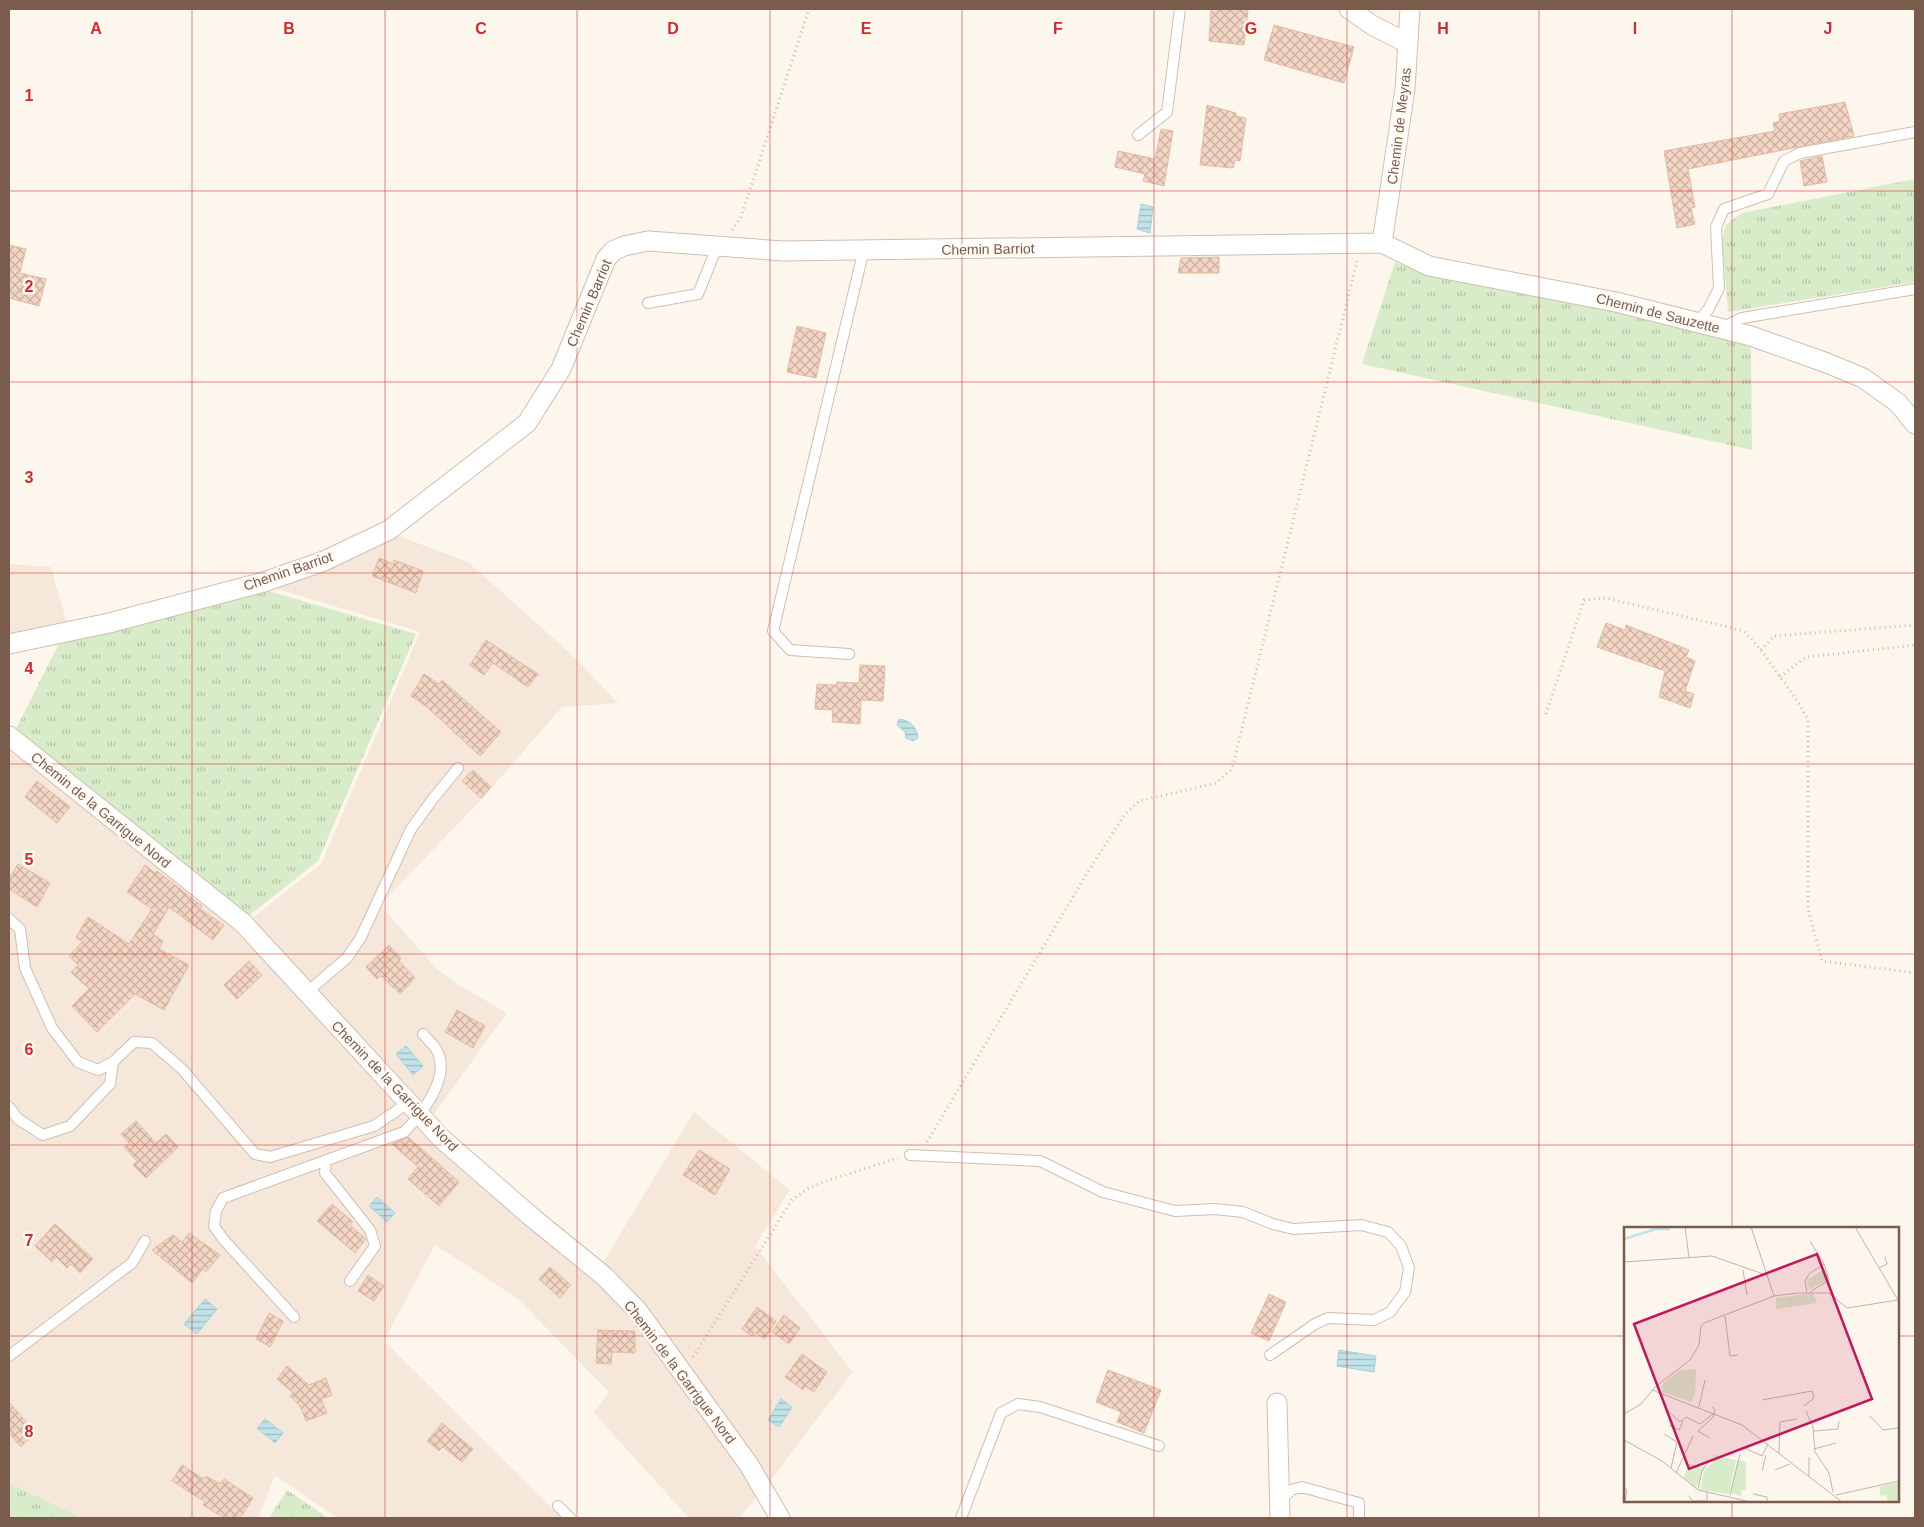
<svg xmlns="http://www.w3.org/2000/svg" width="1924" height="1527" viewBox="0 0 1924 1527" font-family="Helvetica,sans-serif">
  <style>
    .residential { fill: #f5e8da }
    .grass { fill: url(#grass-tufts) }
    .water { fill: url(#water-rules); stroke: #a5d3da }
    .building { fill: url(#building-cross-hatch); stroke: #e6bba3 }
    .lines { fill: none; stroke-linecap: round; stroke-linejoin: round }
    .service-casing { stroke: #d1beb0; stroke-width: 12 }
    .minor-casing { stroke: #d1beb0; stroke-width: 21 }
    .path { stroke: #d9b8a5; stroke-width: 3; stroke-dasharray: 1 4; stroke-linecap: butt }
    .service { stroke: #fff; stroke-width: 10 }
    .minor { stroke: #fff; stroke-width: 19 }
    .grid { fill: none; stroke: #d62828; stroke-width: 1; stroke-opacity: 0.55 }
    .labels { text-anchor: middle; stroke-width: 5; stroke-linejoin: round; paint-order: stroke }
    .street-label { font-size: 14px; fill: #7a5c4d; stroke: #fffaf3 }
    .inset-river { fill: none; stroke: #bfe3e8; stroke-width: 2.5 }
    .inset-road { fill: none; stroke: #c5b3a7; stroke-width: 1 }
    .view { fill: #c2185b; fill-opacity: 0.15; stroke: #c2185b; stroke-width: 2.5 }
    .inset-edge { fill: none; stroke: #7a5c4d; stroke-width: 2.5 }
    .grid-label { font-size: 16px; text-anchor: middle; font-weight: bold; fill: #d62828; stroke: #fffaf3; stroke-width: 5; stroke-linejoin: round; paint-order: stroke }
  </style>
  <defs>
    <pattern id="grass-tufts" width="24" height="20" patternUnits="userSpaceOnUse" patternTransform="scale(1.25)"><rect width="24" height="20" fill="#d8ecc9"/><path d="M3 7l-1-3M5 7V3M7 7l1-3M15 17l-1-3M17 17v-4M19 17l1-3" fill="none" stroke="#b4c2a5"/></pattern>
    <pattern id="water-rules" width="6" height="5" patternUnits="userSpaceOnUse" patternTransform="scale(1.25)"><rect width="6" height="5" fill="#bfe3e8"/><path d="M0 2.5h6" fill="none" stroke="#a0bbbe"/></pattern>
    <pattern id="building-cross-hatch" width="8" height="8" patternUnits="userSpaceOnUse" patternTransform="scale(1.25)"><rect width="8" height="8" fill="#f3d5c3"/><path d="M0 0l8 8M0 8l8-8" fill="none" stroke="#cab0a1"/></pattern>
  </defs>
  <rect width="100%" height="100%" fill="#fdf6ec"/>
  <path class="residential" d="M396 535 468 562 569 652 618 703 562 707 481 800 380 905 436 968 464 988 507 1013 423 1129 594 1277 694 1112 790 1190 755 1246 853 1372 774 1476 739 1518H689L594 1413 609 1392 517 1298 435 1245 384 1341 562 1518H337L275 1475 259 1518H9V749L136 850 241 927 321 864 420 632 271 587Z
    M9 564 51 567 67 623 9 635Z"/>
  <path class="grass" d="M1915 179V282L1728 312 1722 240 1726 225 1742 213Z
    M1395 262 1424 273 1714 332 1751 345 1752 450 1362 364Z
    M265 590 416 634 318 861 246 918 16 729 60 641Z
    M9 1483 82 1518H9Z
    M287 1490 328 1518H269Z"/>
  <path class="water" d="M1141 204 1153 207 1150 233 1137 229Z
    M899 719C910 720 917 727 918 738L913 741 906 738 905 732 897 725Z
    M406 1046 423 1066 413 1075 396 1054Z
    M377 1197 395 1213 387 1222 369 1206Z
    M205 1299 217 1309 197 1334 184 1324Z
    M1339 1350 1376 1356 1374 1372 1337 1366Z
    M781 1399 792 1407 779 1427 768 1420Z
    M265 1419 283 1433 275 1443 257 1428Z"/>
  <path class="building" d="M1211 9 1248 10 1244 45 1209 41Z
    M1274 25 1354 47 1344 83 1264 60Z
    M1845 102 1854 136 1688 169 1695 207 1691 208 1695 224 1677 228 1664 151 1775 131 1773 123 1780 121 1779 114Z
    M1207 105 1236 113V116L1246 118 1240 161 1235 160 1233 168 1200 165Z
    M1161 129 1173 131 1164 186 1143 181 1145 174 1115 167 1118 151 1155 159Z
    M1822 156 1827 182 1804 186 1800 161Z
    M9 245 26 249 20 273 46 279 39 306 9 298Z
    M1219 257V273H1178L1181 258Z
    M797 326 826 333 816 378 787 372Z
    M379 558 393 564 394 560 423 571 416 593 372 576Z
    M1606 623 1625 630 1626 625 1689 650 1686 657 1695 661 1685 691 1694 694 1690 708 1659 697 1665 671 1597 647Z
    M486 640 538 674 528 687 493 663 484 675 470 665Z
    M860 665 885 666 883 701 861 700 860 724 832 722 833 710 815 709 817 684 836 685 837 682 859 683Z
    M424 674 439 684 442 680 501 732 480 756 427 707 411 696Z
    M473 770 491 787 481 798 462 781Z
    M37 781 70 807 57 823 25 797Z
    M18 864 50 883 37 907 9 889V879Z
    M145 865 155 873 157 871 202 906 200 909 224 925 213 940 169 907 153 934 163 941 159 949 189 965 164 1010 135 994 97 1032 72 1006 89 989 71 972 78 965 69 956 82 942 76 937 88 917 129 944 152 909 127 892Z
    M389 945 401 958 399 961 415 978 400 994 381 976 377 979 366 967Z
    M249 961 262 975 237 999 224 985Z
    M457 1010 485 1026 473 1048 445 1032Z
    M136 1121 156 1143 166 1134 178 1147 146 1178 133 1165 137 1161 124 1147 129 1143 121 1134Z
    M408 1137 459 1182 439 1206 408 1179 418 1167 392 1144Z
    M699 1150 730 1169 715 1195 683 1175Z
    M332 1204 353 1222 350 1225 366 1239 355 1253 317 1221Z
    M55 1224 93 1259 80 1273 71 1264 67 1268 56 1257 52 1262 35 1246Z
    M189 1233 220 1255 206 1272 203 1269 192 1283 152 1250 173 1235 182 1242Z
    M550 1267 571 1285 560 1298 539 1279Z
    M368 1275 384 1286 374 1301 358 1291Z
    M1269 1294 1286 1302 1269 1341 1251 1333Z
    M757 1307 776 1321 765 1339 756 1333 752 1336 742 1329Z
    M269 1313 283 1321 270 1347 256 1339Z
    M784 1315 800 1328 789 1344 772 1332Z
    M598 1330 635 1331V1353L612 1352 611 1364 596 1363Z
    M802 1354 827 1372 814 1392 805 1386 803 1390 785 1377Z
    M287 1366 309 1385 326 1378 332 1395 321 1399 327 1413 306 1421 300 1406 290 1396 293 1393 277 1379Z
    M1108 1370 1161 1390 1144 1433 1117 1422 1121 1412 1096 1402Z
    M9 1402 35 1432 21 1447 9 1433Z
    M442 1423 473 1449 462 1462 443 1447 439 1451 427 1441Z
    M182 1465 204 1479 206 1476 220 1484 224 1479 253 1498 240 1518H224L203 1505 205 1502 172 1481Z"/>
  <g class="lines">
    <defs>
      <path id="service" d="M1138 135 1167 112 1180 9
        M648 303 698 294 717 247
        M1697 322 1708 310 1719 288 1716 227 1724 209 1768 194 1784 161 1800 153 1915 132
        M1721 328 1742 318 1915 289
        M849 654 790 650 773 631 864 249
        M9 919 20 929 25 968 52 1028 78 1062 98 1070 113 1062 134 1042 152 1043 182 1069 255 1154 270 1157 374 1126 408 1103
        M307 992 347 958 361 937 411 829 432 800 458 768
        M9 1107 18 1119 43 1135 70 1126 110 1084 113 1062
        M910 1155 1040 1161 1103 1192 1175 1211 1215 1209 1243 1212 1273 1224 1293 1229 1361 1225 1388 1232 1401 1246 1409 1268 1405 1292 1390 1312 1374 1320 1328 1318 1315 1324 1270 1355
        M326 1161 325 1173 370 1230 375 1246 350 1281
        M294 1317 223 1239 214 1226 216 1211 223 1198 404 1132C421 1115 450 1079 438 1053 436 1046 428 1040 423 1034
        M9 1356 132 1263 145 1241
        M1280 1502 1291 1490 1302 1487 1359 1503V1518
        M558 1506 570 1518
        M961 1518 1001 1413 1018 1404 1040 1407 1159 1446"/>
      <path id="minor" d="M1349 9 1372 25 1407 43
        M1382 243 1405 89 1410 9
        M9 644 109 623 264 582 324 561 389 530 527 423 561 369 606 259 613 251 624 246 648 241 783 251 1382 243 1429 266 1616 302 1751 336 1827 363 1863 378 1898 403 1915 424
        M9 736 243 923 442 1139 534 1219 604 1276 638 1311 749 1465 780 1518
        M1277 1403 1280 1518"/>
    </defs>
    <use href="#service" class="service-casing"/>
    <use href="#minor" class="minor-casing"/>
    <path class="path" d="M732 230 741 217 809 9
      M1761 650 1774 636 1915 625
      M1780 677 1806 657 1915 645
      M1546 714 1584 600 1606 598 1744 631 1761 650 1798 702 1808 720V909L1822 961 1915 973
      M927 1142 1089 870 1125 814 1139 801 1216 783 1232 769 1357 261
      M693 1357 792 1200 807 1189 823 1182 898 1158"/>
    <use href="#service" class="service"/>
    <use href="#minor" class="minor"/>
  </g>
  <path class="grid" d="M192 9V1518M385 9V1518M577 9V1518M770 9V1518M962 9V1518M1154 9V1518M1347 9V1518M1539 9V1518M1732 9V1228M9 191H1915M9 382H1915M9 573H1915M9 764H1915M9 954H1915M9 1145H1915M9 1336H1625M1898 1336H1915M1732 1501V1518"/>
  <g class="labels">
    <g class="street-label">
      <text transform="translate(1399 126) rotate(-83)" y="5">Chemin de Meyras</text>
      <text transform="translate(988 249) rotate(-1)" y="5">Chemin Barriot</text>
      <text transform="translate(589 303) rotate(-67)" y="5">Chemin Barriot</text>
      <text transform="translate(1658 313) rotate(14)" y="5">Chemin de Sauzette</text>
      <text transform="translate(288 571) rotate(-19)" y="5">Chemin Barriot</text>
      <text transform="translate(101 810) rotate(39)" y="5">Chemin de la Garrigue Nord</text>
      <text transform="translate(395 1086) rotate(46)" y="5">Chemin de la Garrigue Nord</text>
      <text transform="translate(680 1372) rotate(53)" y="5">Chemin de la Garrigue Nord</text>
    </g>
  </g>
  <g transform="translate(1624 1227)">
    <rect width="275" height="275" fill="#fdf6ec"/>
    <path d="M202 41 205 52 185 63 183 53ZM189 66 193 76 152 82V71ZM72 142 71 167 67 175 38 165 39 156 56 143ZM91 228 112 233 105 267 76 263 80 244 90 234ZM113 233 122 235V263H118L117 269 107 266ZM64 237 81 240 72 261 60 251ZM275 255V275H264L262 268 257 269 255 260Z" fill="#d8ecc9"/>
    <path class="inset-river" d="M0 12 32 2H46"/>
    <path class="inset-road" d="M61 0 65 30M127 0 150 69M231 0 274 73M186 14 200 37M0 35 88 29 145 49M255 41 263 37 261 30M119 43 123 68M183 65 181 54 185 47 200 37 205 53 186 65M101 89 106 129 114 128M28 163 118 198 218 275M138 173 188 164 190 171 180 179M75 180 81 153M43 183 56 195 62 190 76 197 89 187M182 184 189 200 191 225 205 246 209 265M0 187 17 177 31 160 66 133 75 118 77 99 80 96 150 69 174 66H205L223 81 274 73M246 189 259 203 275 201M45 198 55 203 59 194M190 204 214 202 215 194M40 207 53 215 47 241M86 211 74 204 89 190 91 183 88 180M0 213 38 234 74 263 127 275M118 220 138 229 144 217M190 222 212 216M155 226 156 195 173 192M151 243 166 237M138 244 142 228M52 246 69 209M185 250V230M0 260 3 263 1 275M74 262 78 244 85 234M129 267 143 270V275M106 268 116 227M212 268 275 254M65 269 68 274H83V265"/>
    <path class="view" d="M193 27 248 172 65 242 10 97Z"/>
    <rect width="275" height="275" class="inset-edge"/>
  </g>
  <g class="grid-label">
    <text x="96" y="34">A</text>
    <text x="289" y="34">B</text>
    <text x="481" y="34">C</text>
    <text x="673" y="34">D</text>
    <text x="866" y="34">E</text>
    <text x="1058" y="34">F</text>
    <text x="1251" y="34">G</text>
    <text x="1443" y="34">H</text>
    <text x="1635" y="34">I</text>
    <text x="1828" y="34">J</text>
    <text x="29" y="101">1</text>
    <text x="29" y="292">2</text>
    <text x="29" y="483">3</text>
    <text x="29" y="674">4</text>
    <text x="29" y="865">5</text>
    <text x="29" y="1055">6</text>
    <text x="29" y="1246">7</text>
    <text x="29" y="1437">8</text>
  </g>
  <rect width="1924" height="1527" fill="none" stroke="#7a5c4d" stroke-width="20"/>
</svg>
